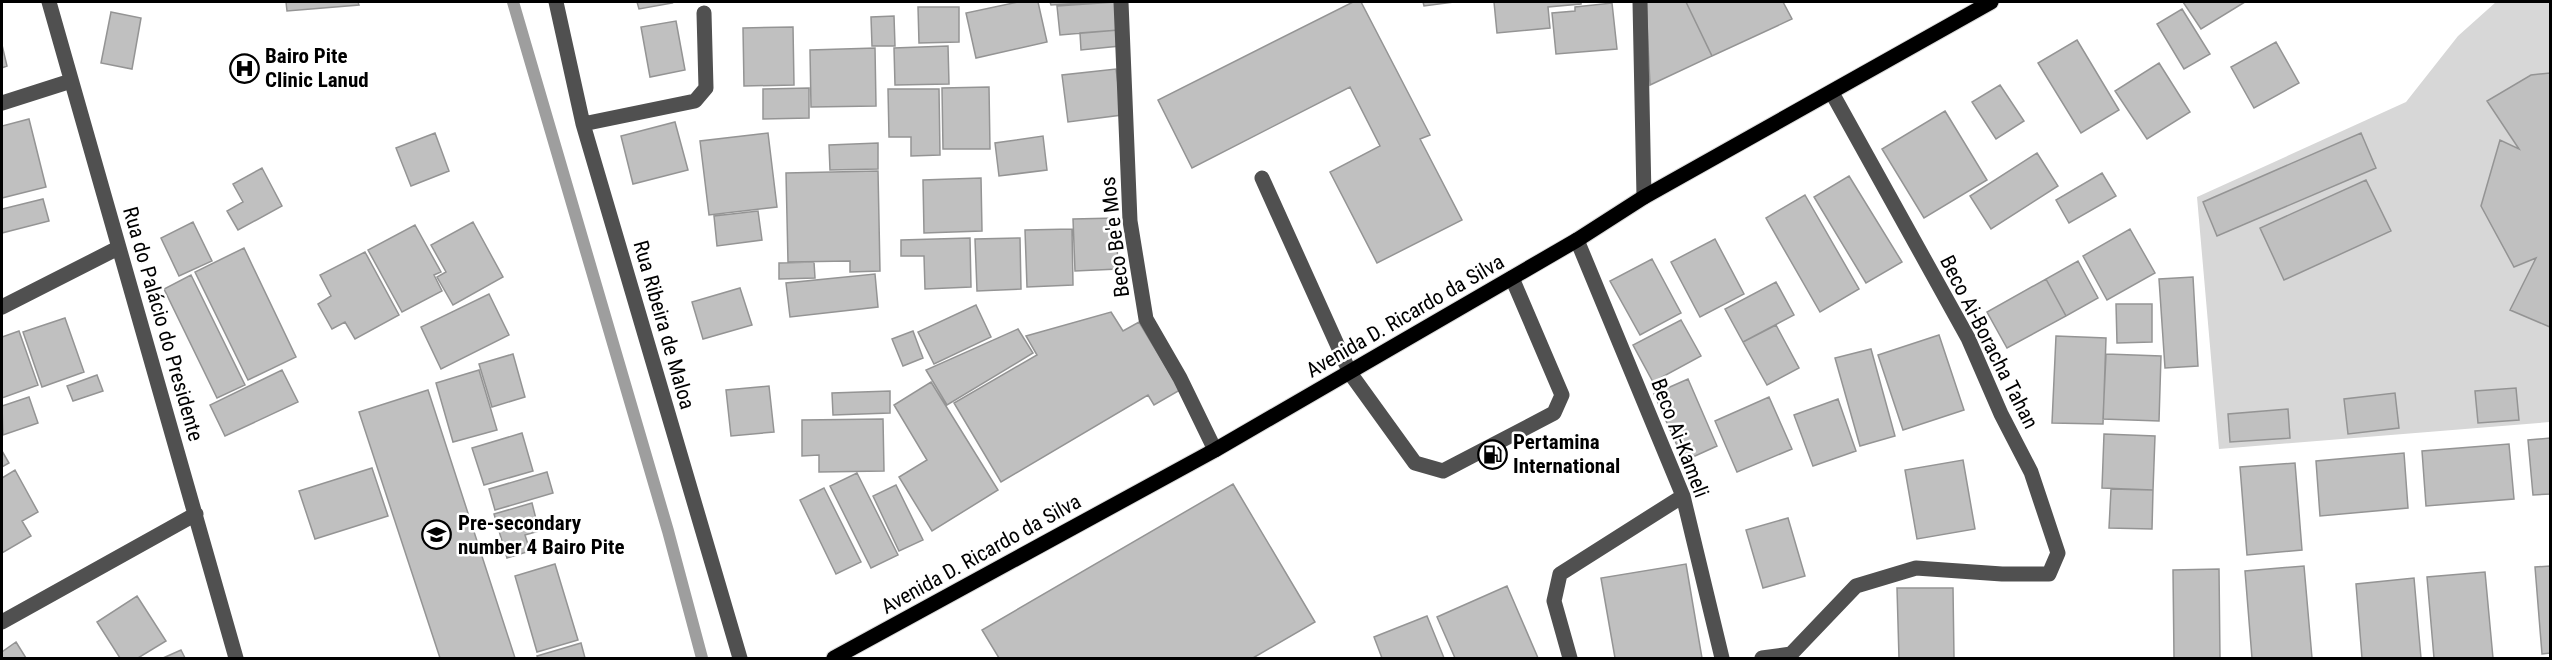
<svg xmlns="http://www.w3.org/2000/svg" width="2552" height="660" viewBox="0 0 2552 660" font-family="'Roboto Condensed',sans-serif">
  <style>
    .green { fill: #d7d7d7 }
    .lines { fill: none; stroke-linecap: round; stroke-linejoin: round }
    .stream { stroke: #9e9e9e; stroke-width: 12 }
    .building { fill: #c0c0c0; stroke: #949494; stroke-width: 1.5 }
    .major-casing { stroke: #dbdbdb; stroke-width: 17 }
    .minor { stroke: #505050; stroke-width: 15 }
    .major { stroke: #000; stroke-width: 15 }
    .labels { text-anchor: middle; stroke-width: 5; stroke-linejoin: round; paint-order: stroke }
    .poi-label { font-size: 21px; font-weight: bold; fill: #000; stroke: #fff; text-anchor: start }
    .street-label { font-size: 21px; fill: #000; stroke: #fff }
  </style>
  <rect width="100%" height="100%" fill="#fff"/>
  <path class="green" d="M2496 2H2550V422L2219 449 2197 197 2406 102 2458 36Z"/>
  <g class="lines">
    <path class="stream" d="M513 2 668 531 702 658"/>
  </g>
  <path class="building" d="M286 2H358L359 5 287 11Z
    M637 2H671L672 3 639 9Z
    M1018 2H1038L1047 42 976 58 966 13Z
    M1050 2H1099L1051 5Z
    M1116 2 1118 30 1060 35 1057 6Z
    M1353 2H1361L1430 135 1420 139 1462 220 1377 263 1330 172 1380 146 1350 87 1192 168 1158 100Z
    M1423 2H1454L1424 6Z
    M1494 2H1581V4L1548 7 1550 28 1497 33Z
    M1646 2H1686L1712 56 1650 85Z
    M1686 2H1783L1792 19 1712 56Z
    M2183 2H2245L2201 29Z
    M1612 3 1617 49 1556 54 1552 13 1575 11V7Z
    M918 7H959V42L919 43Z
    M2182 9 2210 54 2184 69 2157 24Z
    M111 12 141 18 132 69 101 63Z
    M894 16 895 46H872L871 17Z
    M676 21 685 70 650 77 641 27Z
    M793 27 794 85 744 86 743 28Z
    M1118 30 1120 46 1081 50 1080 33Z
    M2077 40 2119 110 2081 133 2038 63Z
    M2276 42 2299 83 2254 108 2231 67Z
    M2 45 7 66 2 68Z
    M948 46 949 84 895 85 894 48Z
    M875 48 876 106 811 107 810 50Z
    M2159 63 2190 112 2147 139 2115 91Z
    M1116 69 1122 115 1068 122 1062 75Z
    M2550 73V327L2510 310 2536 258 2514 267 2481 206 2500 140 2519 149 2487 101 2531 75Z
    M2000 85 2024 121 1996 139 1972 102Z
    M989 87 990 149H943L942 88Z
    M809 88V118L763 119V89Z
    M888 89H939L940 155 911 156V137H889Z
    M1945 111 1987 180 1924 218 1882 149Z
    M29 119 46 187 2 198V126Z
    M675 122 688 170 633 184 621 136Z
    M435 133 449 171 411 186 396 148Z
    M768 133 777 207 709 215 700 141Z
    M2361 133 2376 168 2217 236 2203 202Z
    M1043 136 1047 170 999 176 995 143Z
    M878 143V169L830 170 829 145Z
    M2037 153 2058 186 1991 229 1970 196Z
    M262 168 282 206 238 230 227 211 243 202 233 184Z
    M878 171 880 271 850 272V261L788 262 786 173Z
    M2102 173 2116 196 2069 223 2056 200Z
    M1849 176 1902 262 1866 283 1814 197Z
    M981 178 982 231 924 233 923 180Z
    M2366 180 2391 231 2284 280 2260 228Z
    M1805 195 1859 289 1820 312 1766 218Z
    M43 199 49 221 2 233V209Z
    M758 211 762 240 717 246 714 216Z
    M1116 218 1118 269 1075 271 1073 219Z
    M193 222 212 261 179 276 161 238Z
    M473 222 503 277 453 305 437 277 446 272 431 245Z
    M415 225 441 272 434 275 442 291 402 312 368 250Z
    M1072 229 1073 285 1027 287 1025 230Z
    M2130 229 2155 273 2107 300 2083 256Z
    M970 238 971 287 925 289 924 256H901V240Z
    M1020 238 1021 289 977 291 975 239Z
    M1715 239 1744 294 1700 317 1671 262Z
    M244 248 296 357 248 380 195 272Z
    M365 252 399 315 355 339 345 322 332 329 318 304 331 296 320 275Z
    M1652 259 1681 313 1640 335 1610 281Z
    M2078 261 2098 298 2066 316 2046 279Z
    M814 262 815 278 779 279V263Z
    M875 274 878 307 790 317 786 283Z
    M191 275 245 385 217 398 164 289Z
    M2193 277 2198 366 2165 368 2159 279Z
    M2046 279 2066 316 2007 348 1987 312Z
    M1776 282 1794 315 1743 342 1725 309Z
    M740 288 752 325 703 339 692 302Z
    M489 294 509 335 441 369 421 327Z
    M2116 304H2152V342L2117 343Z
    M976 305 991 337 934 364 918 332Z
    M1111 312 1123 331 1139 322 1180 390 1154 405 1148 395 1001 482 954 403 1037 355 1026 336Z
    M65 318 84 372 42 387 23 332Z
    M1681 320 1701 356 1653 382 1633 345Z
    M1776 325 1799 368 1767 385 1743 342Z
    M1018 329 1033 353 947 405 926 370Z
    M19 331 38 385 2 398V337Z
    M913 331 923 358 903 366 892 339Z
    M1939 335 1964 410 1903 430 1878 355Z
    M2056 336 2106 338 2103 424 2052 423Z
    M1871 349 1895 436 1860 446 1835 358Z
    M513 354 525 397 492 407 479 364Z
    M2106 354 2161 356 2159 421 2103 419Z
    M282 370 298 402 225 436 210 405Z
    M479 370 497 430 453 442 436 383Z
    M97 375 103 391 73 401 67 386Z
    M1688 379 1717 446 1684 461 1654 394Z
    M931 382 998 490 932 531 899 477 927 460 894 405Z
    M769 386 774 432 731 436 726 390Z
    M2516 388 2519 420 2478 423 2475 391Z
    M428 390 515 658H440L359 412Z
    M890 391V413L833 415 832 393Z
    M2395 393 2399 428 2348 434 2344 399Z
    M29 397 38 423 3 435 2 406Z
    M1769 397 1792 449 1737 472 1715 421Z
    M1838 399 1856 451 1813 466 1794 415Z
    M2288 409 2290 438 2230 442 2228 414Z
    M883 419 884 471 819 472V455L802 456V420Z
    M522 433 533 471 484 485 472 448Z
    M2104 434 2155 436 2153 490 2102 488Z
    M2550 438V494L2533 495 2528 440Z
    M2509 444 2514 499 2426 506 2422 451Z
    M2 451 9 463 2 467Z
    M2404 453 2408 508 2320 516 2316 461Z
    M1963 460 1975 529 1917 539 1905 470Z
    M2295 463 2302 550 2247 555 2240 467Z
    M372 468 388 516 315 539 299 491Z
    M15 470 38 512 22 521 31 536 2 553V478Z
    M547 472 553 493 495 510 489 489Z
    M857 473 898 555 871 568 830 486Z
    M1233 484 1315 622 1253 658H999L982 630Z
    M896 485 923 540 899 551 873 496Z
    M824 488 861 562 836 574 800 500Z
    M2111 489 2153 490 2152 529 2109 528Z
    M532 503 539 531 525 535 530 551 507 558 494 514Z
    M1788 518 1805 576 1763 588 1746 530Z
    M555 564 578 640 537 652 515 576Z
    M1686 564 1702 658H1615L1601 578Z
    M2304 566 2312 658H2252L2245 571Z
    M2550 566V653L2542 654 2535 567Z
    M2219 569 2220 658H2174L2173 570Z
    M2485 572 2493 658H2434L2427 577Z
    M2414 578 2421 658H2362L2356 584Z
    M1507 586 1538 658H1455L1437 617Z
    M1897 588H1953L1954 658H1899Z
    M137 596 166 641 138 658H120L97 622Z
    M1427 616 1444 658H1382L1374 637Z
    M16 642 26 658H2V652Z
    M581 643 585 658H538L537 656Z
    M181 650 185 658H163Z"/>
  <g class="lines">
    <defs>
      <path id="major" d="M834 658 1215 450 1577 240 1644 197 1991 2"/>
    </defs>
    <use href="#major" class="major-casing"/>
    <path class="minor" d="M49 2 236 658
      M556 2 583 124 740 658
      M1121 2 1130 221 1146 319 1180 378 1215 450
      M1640 2 1644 197
      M2 103 71 81
      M583 124 695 101 706 88 704 13
      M1262 178 1350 373 1415 463 1443 471 1554 413 1562 395 1512 278
      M1577 240 1683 496 1722 658
      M2 307 118 248
      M2 622 196 514
      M1570 658 1554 601 1560 574 1683 496
      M1762 658 1791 654 1856 586 1916 568 2002 574H2049L2058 553 2031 472 2001 414 1968 338 1832 93"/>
    <use href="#major" class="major"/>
  </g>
  <defs>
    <symbol id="hospital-ring" viewBox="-11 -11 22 22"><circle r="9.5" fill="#fff" stroke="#000" stroke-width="1.5"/><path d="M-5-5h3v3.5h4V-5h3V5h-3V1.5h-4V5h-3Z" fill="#000"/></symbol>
    <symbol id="fuel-ring" viewBox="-11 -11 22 22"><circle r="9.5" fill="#fff" stroke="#000" stroke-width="1.5"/><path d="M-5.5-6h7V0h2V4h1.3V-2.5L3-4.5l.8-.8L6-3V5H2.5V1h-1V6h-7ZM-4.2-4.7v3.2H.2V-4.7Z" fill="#000"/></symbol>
    <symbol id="school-ring" viewBox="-11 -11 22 22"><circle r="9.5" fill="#fff" stroke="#000" stroke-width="1.5"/><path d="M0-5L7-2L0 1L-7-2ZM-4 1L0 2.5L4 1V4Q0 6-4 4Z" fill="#000"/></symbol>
  </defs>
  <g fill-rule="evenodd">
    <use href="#hospital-ring" x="228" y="52" width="33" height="33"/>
    <use href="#fuel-ring" x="1476" y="438" width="33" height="33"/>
    <use href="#school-ring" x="420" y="518" width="33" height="33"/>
  </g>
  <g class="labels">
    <g class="poi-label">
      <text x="265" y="63">Bairo Pite<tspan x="265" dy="24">Clinic Lanud</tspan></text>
      <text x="1513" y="449">Pertamina<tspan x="1513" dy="24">International</tspan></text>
      <text x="458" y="530">Pre-secondary<tspan x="458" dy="24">number 4 Bairo Pite</tspan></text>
    </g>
    <g class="street-label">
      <text transform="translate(1115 237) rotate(-97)" y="7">Beco Be'e Mos</text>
      <text transform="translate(1405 316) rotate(-30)" y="7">Avenida D. Ricardo da Silva</text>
      <text transform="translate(163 324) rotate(74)" y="7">Rua do Palácio do Presidente</text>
      <text transform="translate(664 325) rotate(74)" y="7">Rua Ribeira de Maloa</text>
      <text transform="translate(1989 342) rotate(63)" y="7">Beco Ai-Boracha Tahan</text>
      <text transform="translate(1680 438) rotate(69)" y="7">Beco Ai-Kameli</text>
      <text transform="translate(981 554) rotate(-29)" y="7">Avenida D. Ricardo da Silva</text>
    </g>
  </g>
  <rect width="2552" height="660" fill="none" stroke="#000000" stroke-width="6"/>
</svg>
